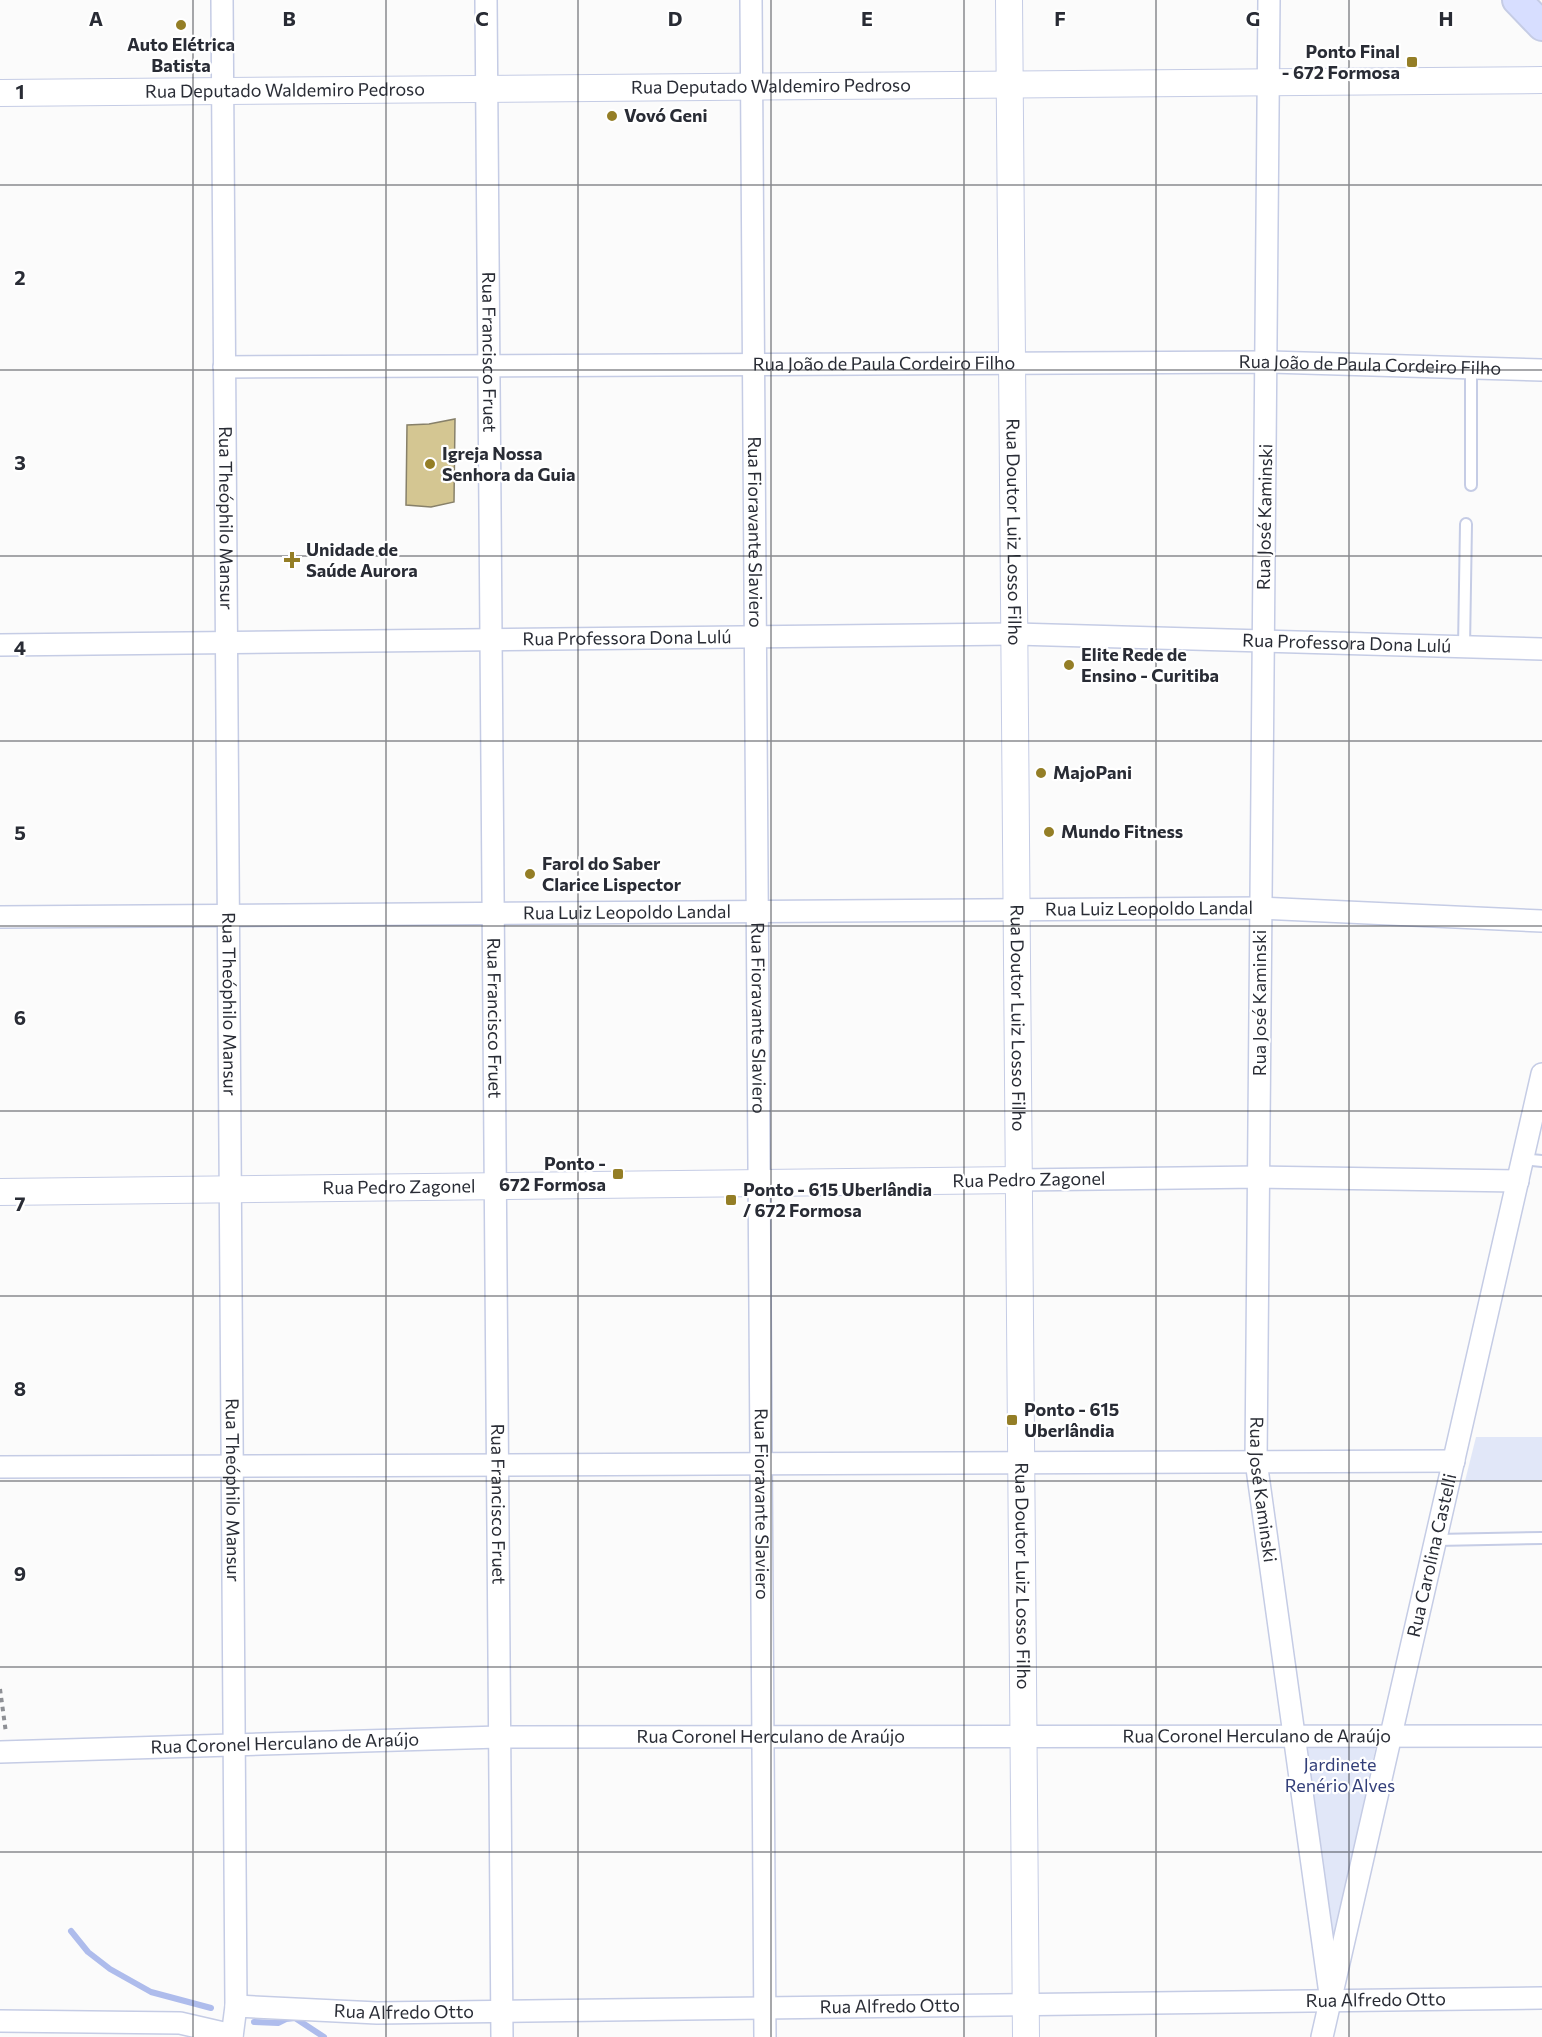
<svg xmlns="http://www.w3.org/2000/svg" width="1542" height="2037" viewBox="0 0 1542 2037" font-family="Commissioner,sans-serif">
  <style>
    .green { fill: #e1e7f8 }
    .lines { fill: none; stroke-linecap: round; stroke-linejoin: round }
    .stream { stroke: #aebcec; stroke-width: 6 }
    .building { fill: #d4c692; stroke: #878069; stroke-width: 1.5 }
    .service-casing { stroke: #c5cce5; stroke-width: 14 }
    .minor-casing { stroke: #c5cce5; stroke-width: 24 }
    .tertiary-casing { stroke: #c5cce5; stroke-width: 28 }
    .secondary-casing { stroke: #c5cce5; stroke-width: 32 }
    .path { stroke: #8e9095; stroke-width: 4; stroke-dasharray: 4.5 4.5; stroke-linecap: butt }
    .service { stroke: #fff; stroke-width: 10 }
    .minor { stroke: #fff; stroke-width: 21 }
    .tertiary { stroke: #fff; stroke-width: 26 }
    .secondary { stroke: #d7deff; stroke-width: 28 }
    .grid { fill: none; stroke: #292c35; stroke-width: 1.5; stroke-opacity: 0.55 }
    .poi-dot { fill: #947e26; stroke: #fff; stroke-width: 2 }
    .labels { text-anchor: middle; stroke-width: 4.5; stroke-linejoin: round; paint-order: stroke }
    .poi-label { font-size: 18px; font-weight: bold; fill: #292c35; stroke: #fff; text-anchor: start }
    .street-label { font-size: 18px; fill: #292c35; stroke: #fff }
    .park-label { font-size: 18px; fill: #333f79; stroke: #fff }
    .grid-label { font-size: 20px; text-anchor: middle; font-weight: bold; fill: #292c35; stroke: #fff; stroke-width: 4.5; stroke-linejoin: round; paint-order: stroke }
  </style>
  <rect width="100%" height="100%" fill="#fbfbfb"/>
  <path class="green" d="M1476 1437H1542V1480L1465 1481Z
    M1306 1746H1376L1333 1944Z"/>
  <g class="lines">
    <path class="stream" d="M71 1931 88 1952 110 1969 151 1992 211 2008
      M254 2022 278 2023 286 2019 295 2018 324 2037"/>
  </g>
  <path class="building" d="M455 419 454 502 431 507 406 505 407 425 429 424Z"/>
  <g class="lines">
    <defs>
      <path id="service" d="M1471 368V485
        M1464 647 1466 524
        M1522 1159 1542 1161
        M1436 1540 1542 1538"/>
      <g id="minor">
        <path id="s1" d="M222 0 236 2006 232 2037"/>
        <path id="s2" d="M486 0 502 2037"/>
        <path id="s3" d="M751 0 765 2037"/>
        <path id="s4" d="M1269 0 1256 1461 1331 2001"/>
        <path id="s5" d="M224 367 1266 362 1542 370"/>
        <path id="s6" d="M0 645 1014 634 1542 649"/>
        <path id="s7" d="M0 917 1261 908 1542 921"/>
        <path d="M1019 1180 1259 1177 1518 1181"/>
        <path d="M0 1467 1454 1461"/>
        <path id="s8" d="M0 1752 499 1737 1542 1736"/>
        <path id="s9" d="M236 2006 377 2013 1542 1998"/>
        <path d="M0 2021 180 2023 232 2035"/>
        <path id="s10" d="M1322 2037 1542 1074"/>
      </g>
      <g id="tertiary">
        <path id="s11" d="M1009 0 1026 2037"/>
        <path id="s12" d="M0 93 1542 80"/>
        <path id="s13" d="M0 1192 1019 1180"/>
      </g>
      <path id="secondary" d="M1517 0 1542 26"/>
    </defs>
    <use href="#service" class="service-casing"/>
    <use href="#minor" class="minor-casing"/>
    <use href="#tertiary" class="tertiary-casing"/>
    <use href="#secondary" class="secondary-casing"/>
    <path class="path" d="M0 1689 6 1733"/>
    <use href="#service" class="service"/>
    <use href="#minor" class="minor"/>
    <use href="#tertiary" class="tertiary"/>
    <use href="#secondary" class="secondary"/>
  </g>
  <path class="grid" d="M193 0V2037M386 0V2037M578 0V2037M771 0V2037M964 0V2037M1156 0V2037M1349 0V2037M0 185H1542M0 370H1542M0 556H1542M0 741H1542M0 926H1542M0 1111H1542M0 1296H1542M0 1481H1542M0 1667H1542M0 1852H1542"/>
  <g class="poi-dot">
    <circle cx="181" cy="25" r="6"/>
    <rect x="1406" y="56" width="12" height="12" rx="3"/>
    <circle cx="612" cy="116" r="6"/>
    <circle cx="430" cy="464" r="6"/>
    <path d="M289 551h6v6h6v6h-6v6h-6v-6h-6v-6h6z"/>
    <circle cx="1069" cy="665" r="6"/>
    <circle cx="1041" cy="773" r="6"/>
    <circle cx="1049" cy="832" r="6"/>
    <circle cx="530" cy="874" r="6"/>
    <rect x="612" y="1168" width="12" height="12" rx="3"/>
    <rect x="725" y="1194" width="12" height="12" rx="3"/>
    <rect x="1006" y="1414" width="12" height="12" rx="3"/>
  </g>
  <g class="labels">
    <g class="poi-label">
      <text x="181" y="51" text-anchor="middle">Auto Elétrica<tspan x="181" dy="21">Batista</tspan></text>
      <text x="1400" y="58" text-anchor="end">Ponto Final<tspan x="1400" dy="21">- 672 Formosa</tspan></text>
      <text x="624" y="122">Vovó Geni</text>
      <text x="442" y="460">Igreja Nossa<tspan x="442" dy="21">Senhora da Guia</tspan></text>
      <text x="306" y="556">Unidade de<tspan x="306" dy="21">Saúde Aurora</tspan></text>
      <text x="1081" y="661">Elite Rede de<tspan x="1081" dy="21">Ensino - Curitiba</tspan></text>
      <text x="1053" y="779">MajoPani</text>
      <text x="1061" y="838">Mundo Fitness</text>
      <text x="542" y="870">Farol do Saber<tspan x="542" dy="21">Clarice Lispector</tspan></text>
      <text x="606" y="1170" text-anchor="end">Ponto -<tspan x="606" dy="21">672 Formosa</tspan></text>
      <text x="743" y="1196">Ponto - 615 Uberlândia<tspan x="743" dy="21">/ 672 Formosa</tspan></text>
      <text x="1024" y="1416">Ponto - 615<tspan x="1024" dy="21">Uberlândia</tspan></text>
    </g>
    <g class="street-label">
      <text dy="6" stroke="none"><textPath href="#s12" startOffset="771">Rua Deputado Waldemiro Pedroso</textPath></text>
      <text dy="6" stroke="none"><textPath href="#s12" startOffset="285">Rua Deputado Waldemiro Pedroso</textPath></text>
      <text dy="6" stroke="none"><textPath href="#s2" startOffset="352">Rua Francisco Fruet</textPath></text>
      <text dy="6" stroke="none"><textPath href="#s5" startOffset="660">Rua João de Paula Cordeiro Filho</textPath></text>
      <text dy="6" stroke="none"><textPath href="#s5" startOffset="1146">Rua João de Paula Cordeiro Filho</textPath></text>
      <text dy="6" stroke="none"><textPath href="#s1" startOffset="518">Rua Theóphilo Mansur</textPath></text>
      <text transform="translate(1265 517) rotate(-89)" y="6">Rua José Kaminski</text>
      <text dy="6" stroke="none"><textPath href="#s3" startOffset="532">Rua Fioravante Slaviero</textPath></text>
      <text dy="6" stroke="none"><textPath href="#s11" startOffset="532">Rua Doutor Luiz Losso Filho</textPath></text>
      <text dy="6" stroke="none"><textPath href="#s6" startOffset="627">Rua Professora Dona Lulú</textPath></text>
      <text dy="6" stroke="none"><textPath href="#s6" startOffset="1347">Rua Professora Dona Lulú</textPath></text>
      <text dy="6" stroke="none"><textPath href="#s7" startOffset="1149">Rua Luiz Leopoldo Landal</textPath></text>
      <text dy="6" stroke="none"><textPath href="#s7" startOffset="627">Rua Luiz Leopoldo Landal</textPath></text>
      <text dy="6" stroke="none"><textPath href="#s1" startOffset="1004">Rua Theóphilo Mansur</textPath></text>
      <text transform="translate(1260 1003) rotate(-90)" y="6">Rua José Kaminski</text>
      <text dy="6" stroke="none"><textPath href="#s3" startOffset="1018">Rua Fioravante Slaviero</textPath></text>
      <text dy="6" stroke="none"><textPath href="#s2" startOffset="1018">Rua Francisco Fruet</textPath></text>
      <text dy="6" stroke="none"><textPath href="#s11" startOffset="1018">Rua Doutor Luiz Losso Filho</textPath></text>
      <text transform="translate(1029 1180) rotate(-1)" y="6">Rua Pedro Zagonel</text>
      <text dy="6" stroke="none"><textPath href="#s13" startOffset="399">Rua Pedro Zagonel</textPath></text>
      <text dy="6" stroke="none"><textPath href="#s1" startOffset="1490">Rua Theóphilo Mansur</textPath></text>
      <text dy="6" stroke="none"><textPath href="#s4" startOffset="1490">Rua José Kaminski</textPath></text>
      <text dy="6" stroke="none"><textPath href="#s2" startOffset="1504">Rua Francisco Fruet</textPath></text>
      <text dy="6" stroke="none"><textPath href="#s3" startOffset="1504">Rua Fioravante Slaviero</textPath></text>
      <text dy="6" stroke="none"><textPath href="#s10" startOffset="494">Rua Carolina Castelli</textPath></text>
      <text dy="6" stroke="none"><textPath href="#s11" startOffset="1576">Rua Doutor Luiz Losso Filho</textPath></text>
      <text dy="6" stroke="none"><textPath href="#s8" startOffset="1257">Rua Coronel Herculano de Araújo</textPath></text>
      <text dy="6" stroke="none"><textPath href="#s8" startOffset="771">Rua Coronel Herculano de Araújo</textPath></text>
      <text dy="6" stroke="none"><textPath href="#s8" startOffset="285">Rua Coronel Herculano de Araújo</textPath></text>
      <text dy="6" stroke="none"><textPath href="#s9" startOffset="1140">Rua Alfredo Otto</textPath></text>
      <text dy="6" stroke="none"><textPath href="#s9" startOffset="654">Rua Alfredo Otto</textPath></text>
      <text dy="6" stroke="none"><textPath href="#s9" startOffset="168">Rua Alfredo Otto</textPath></text>
    </g>
    <g class="park-label">
      <text x="1340" y="1771">Jardinete<tspan x="1340" dy="21">Renério Alves</tspan></text>
    </g>
  </g>
  <g class="grid-label">
    <text x="96" y="26">A</text>
    <text x="289" y="26">B</text>
    <text x="482" y="26">C</text>
    <text x="675" y="26">D</text>
    <text x="867" y="26">E</text>
    <text x="1060" y="26">F</text>
    <text x="1253" y="26">G</text>
    <text x="1446" y="26">H</text>
    <text x="20" y="99">1</text>
    <text x="20" y="285">2</text>
    <text x="20" y="470">3</text>
    <text x="20" y="655">4</text>
    <text x="20" y="840">5</text>
    <text x="20" y="1025">6</text>
    <text x="20" y="1211">7</text>
    <text x="20" y="1396">8</text>
    <text x="20" y="1581">9</text>
  </g>
</svg>
